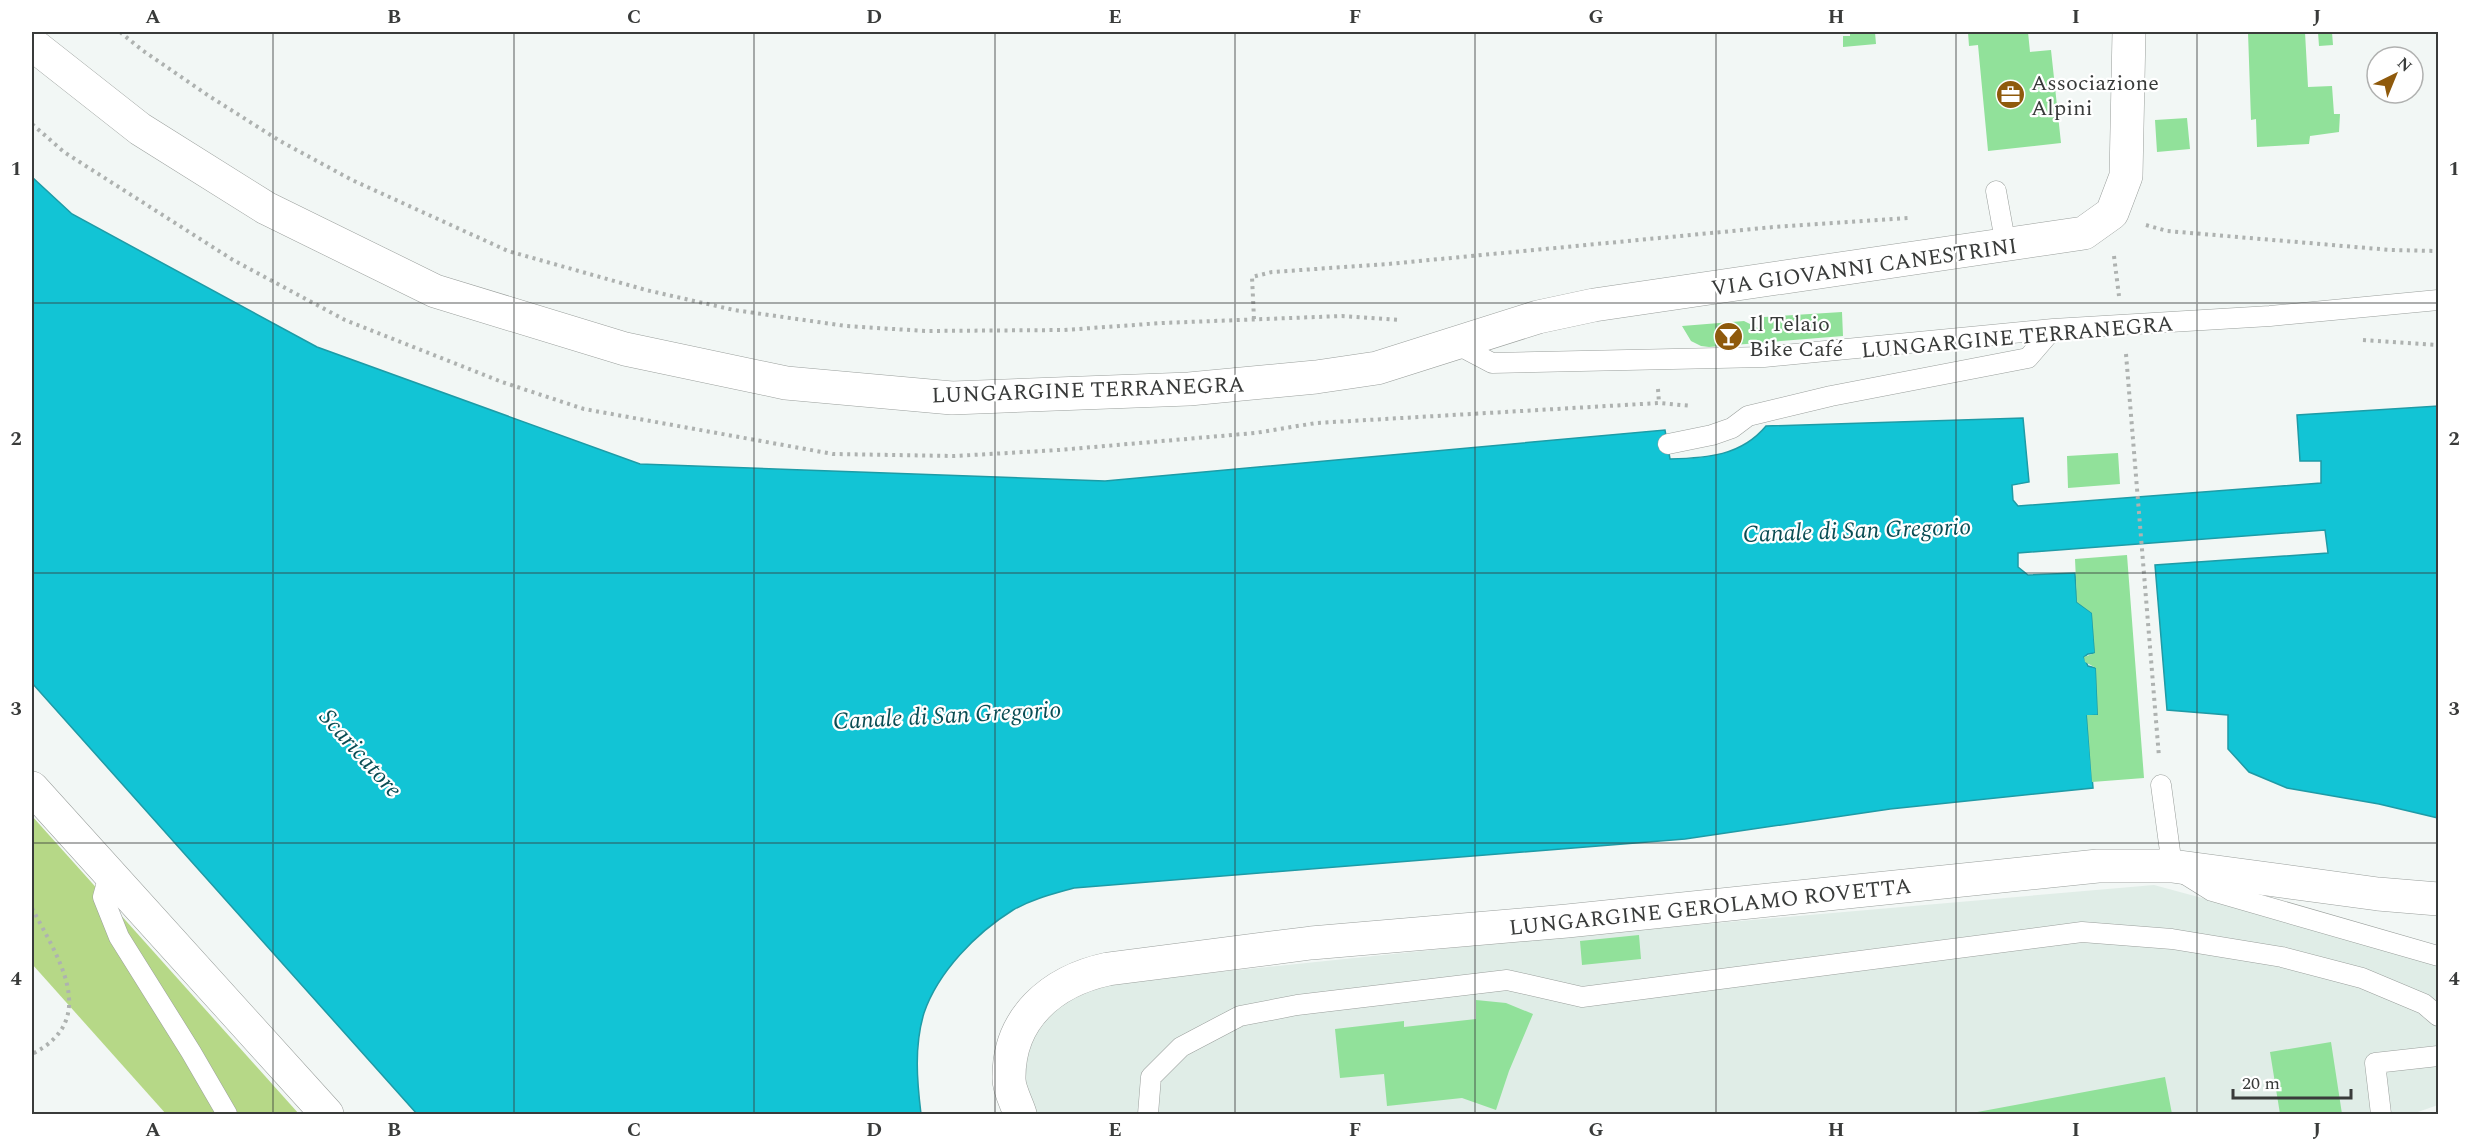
<svg xmlns="http://www.w3.org/2000/svg" width="2470" height="1146" viewBox="0 0 2470 1146" font-family="Spectral,serif">
  <style>
    .built { fill: #e0ede7 }
    .green { fill: #b6d887 }
    .water { fill: #12c4d5; stroke: #1e9ba6; stroke-width: 1.5 }
    .building { fill: #91e19a }
    .lines { fill: none; stroke-linecap: round; stroke-linejoin: round }
    .service-casing { stroke: #9a9f9c; stroke-width: 21 }
    .minor-casing { stroke: #9a9f9c; stroke-width: 34 }
    .path { stroke: #aeb2b0; stroke-width: 4; stroke-dasharray: 3 4.5; stroke-linecap: butt }
    .service { stroke: #fff; stroke-width: 20 }
    .minor { stroke: #fff; stroke-width: 33 }
    .grid { fill: none; stroke: #393b3a; stroke-width: 1.5; stroke-opacity: 0.55 }
    .labels { text-anchor: middle; stroke-width: 4.5; stroke-linejoin: round; paint-order: stroke }
    .poi-label { font-size: 22px; fill: #393b3a; stroke: #fff; text-anchor: start }
    .street-label { font-size: 22px; fill: #393b3a; stroke: #fff }
    .water-label { font-size: 24px; font-style: italic; fill: #0a4d54; stroke: #fff }
    .neatline { fill: none; stroke: #393b3a; stroke-width: 2 }
    .grid-label { font-size: 20px; text-anchor: middle; font-weight: bold; fill: #393b3a }
  </style>
  <rect width="100%" height="100%" fill="#f2f7f5"/>
  <path class="built" d="M2154 885 2438 962V1105L2412 1114H1025L1019 1108 1029 1021 1061 999 1103 984 1568 936Z"/>
  <path class="green" d="M32 816 299 1114H166L32 964Z"/>
  <path class="water" d="M32 177 72 214 317 347 640 464 1105 481 1665 430 1670 459C1707 458 1741 456 1766 426L2023 418 2029 482 2012 485 2013 500 2018 506 2321 483V461H2300L2297 415 2438 406V818L2379 804 2287 788 2249 772 2228 749V715L2167 710 2155 565 2328 553 2325 530 2018 553V567L2028 575 2075 573 2077 602 2092 613 2095 653 2088 654 2084 657 2088 666 2096 668 2098 715 2087 716 2093 788 1890 809 1685 839 1074 888C1053 894 1032 899 1013 910 976 933 938 972 924 1013 914 1046 917 1081 921 1114H417L32 683Z"/>
  <path class="building" d="M1850 32H1875L1876 44 1843 47V36H1850Z
    M1968 32H2028L2030 52 2051 50 2061 143 1988 151 1978 45 1969 46Z
    M2248 32H2305L2308 87 2332 86 2334 114H2340L2339 132 2310 136 2309 144 2257 147 2256 119 2251 120Z
    M2318 32H2332L2333 45 2319 46Z
    M2187 118 2190 149 2157 152 2155 120Z
    M1842 312 1843 336 1709 347 1701 346 1691 341 1682 326 1744 321 1764 331V317Z
    M2118 453 2120 484 2068 488 2067 456Z
    M2127 555 2144 778 2092 782 2087 715H2098L2096 668 2085 662 2084 657 2095 653 2092 613 2077 602 2075 559Z
    M1639 935 1641 959 1582 965 1580 941Z
    M1476 1000 1506 1003 1533 1014 1509 1071 1496 1110 1462 1098 1387 1106 1384 1074 1340 1078 1335 1029 1404 1021V1027L1476 1019Z
    M2331 1042 2342 1114H2280L2270 1052Z
    M2165 1077 2172 1114H1972V1113Z"/>
  <g class="lines">
    <defs>
      <path id="service" d="M1996 191 2006 246
        M1456 344 1492 363 1764 357 2053 329 2270 316 2438 300
        M1668 444 1712 435 1732 428 1748 416 1831 396 2028 358 2053 329
        M2161 785 2172 866 2212 891 2438 956
        M111 879 106 886 103 897 119 937 191 1052 227 1114
        M1148 1114 1151 1077 1181 1047 1240 1016 1297 1005 1507 980 1582 997 2082 932 2172 939 2282 957 2362 978 2424 1004 2438 1016
        M2381 1114 2375 1063 2438 1056"/>
      <path id="minor" d="M32 44 140 129 266 208 435 291 625 349 786 383 952 398 1189 389 1316 377 1377 368 1538 317 1594 305 2084 233 2112 213 2126 176 2129 32
        M32 788 327 1114
        M1020 1114C1017 1104 1009 1090 1009 1079 1008 1018 1052 981 1108 969L1311 943 1567 921 2098 866H2172L2378 894 2438 899"/>
    </defs>
    <use href="#service" class="service-casing"/>
    <use href="#minor" class="minor-casing"/>
    <path class="path" d="M120 32 142 50 209 96 280 141 352 180 508 251 646 290 734 310 846 326 925 331 1064 330 1162 323 1342 316 1400 320
      M32 124 64 152 233 260 345 320 502 382 584 409 833 454 955 456 1059 450 1255 433 1316 423 1659 403 1692 406
      M2146 225 2167 231 2391 250 2438 251
      M2114 256 2119 296
      M1254 319 1252 277 1272 272 1388 264 1774 227 1908 218
      M2363 340 2438 345
      M2126 354 2159 757
      M1658 389 1659 403
      M32 908C56 955 102 1019 32 1054"/>
    <use href="#service" class="service"/>
    <use href="#minor" class="minor"/>
  </g>
  <path class="grid" d="M273 32V1114M514 32V1114M754 32V1114M995 32V1114M1235 32V1114M1475 32V1114M1716 32V1114M1956 32V1114M2197 32V1114M32 303H2438M32 573H2438M32 843H2438"/>
  <defs>
    <symbol id="office-disc" viewBox="-11 -11 22 22"><circle r="9.5" fill="#8f5a0c" stroke="#fff"/><path d="M-6-3h4V-5.5h4V-3h4V5H-6ZM-1-4.5V-3h2v-1.5ZM-6 0V1H6V0Z" fill="#fff"/></symbol>
    <symbol id="bar-disc" viewBox="-11 -11 22 22"><circle r="9.5" fill="#8f5a0c" stroke="#fff"/><path d="M-6-5H6L.8 .8V4.5H3.5V6h-7V4.5H-.8V.8Z" fill="#fff"/></symbol>
  </defs>
  <g fill-rule="evenodd">
    <use href="#office-disc" x="1994" y="78" width="33" height="33"/>
    <use href="#bar-disc" x="1712" y="320" width="33" height="33"/>
  </g>
  <g class="labels">
    <g class="poi-label">
      <text x="2031" y="90">Associazione<tspan x="2031" dy="25">Alpini</tspan></text>
      <text x="1749" y="331">Il Telaio<tspan x="1749" dy="25">Bike Café</tspan></text>
    </g>
    <g class="street-label">
      <text transform="translate(1864 266) rotate(-8)" y="8">VIA GIOVANNI CANESTRINI</text>
      <text transform="translate(2017 336) rotate(-5)" y="8">LUNGARGINE TERRANEGRA</text>
      <text transform="translate(1088 389) rotate(-2)" y="8">LUNGARGINE TERRANEGRA</text>
      <text transform="translate(1710 906) rotate(-6)" y="8">LUNGARGINE GEROLAMO ROVETTA</text>
    </g>
    <g class="water-label">
      <text transform="translate(1857 530) rotate(-2)" y="8">Canale di San Gregorio</text>
      <text transform="translate(947 715) rotate(-3)" y="8">Canale di San Gregorio</text>
      <text transform="translate(361 753) rotate(48)" y="8">Scaricatore</text>
    </g>
  </g>
  <rect width="2470" height="1146" fill="none" stroke="#ffffff" stroke-width="66"/>
  <g transform="translate(2395 75) rotate(43)"><circle r="28" fill="#ffffff" stroke="#b0b1b0" stroke-width="1.5"/>
  <path d="M0-4.5L10 22L0 15L-10 22Z" fill="#8f5a0c"/>
  <text y="-9" font-size="16" font-weight="bold" text-anchor="middle" fill="#393b3a">N</text>
  </g>
  <path d="M2233 1089v9h118v-9" fill="none" stroke="#393b3a" stroke-width="3"/>
  <text x="2242" y="1089" font-size="18" fill="#393b3a" stroke="#ffffff" stroke-width="4.5" paint-order="stroke">20 m</text>
  <rect x="33" y="33" width="2404" height="1080" class="neatline"/>
  <g class="grid-label">
    <text x="153" y="23">A</text>
    <text x="394" y="23">B</text>
    <text x="634" y="23">C</text>
    <text x="874" y="23">D</text>
    <text x="1115" y="23">E</text>
    <text x="1355" y="23">F</text>
    <text x="1596" y="23">G</text>
    <text x="1836" y="23">H</text>
    <text x="2076" y="23">I</text>
    <text x="2317" y="23">J</text>
    <text x="16" y="175">1</text>
    <text x="2454" y="175">1</text>
    <text x="16" y="445">2</text>
    <text x="2454" y="445">2</text>
    <text x="16" y="715">3</text>
    <text x="2454" y="715">3</text>
    <text x="16" y="985">4</text>
    <text x="2454" y="985">4</text>
    <text x="153" y="1136">A</text>
    <text x="394" y="1136">B</text>
    <text x="634" y="1136">C</text>
    <text x="874" y="1136">D</text>
    <text x="1115" y="1136">E</text>
    <text x="1355" y="1136">F</text>
    <text x="1596" y="1136">G</text>
    <text x="1836" y="1136">H</text>
    <text x="2076" y="1136">I</text>
    <text x="2317" y="1136">J</text>
  </g>
</svg>
